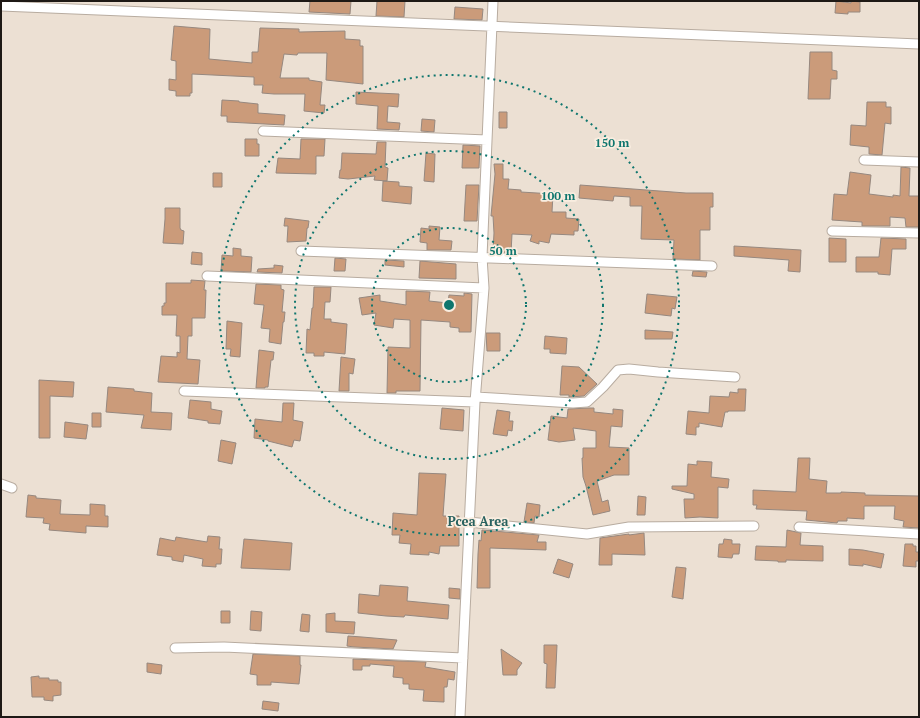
<svg xmlns="http://www.w3.org/2000/svg" width="920" height="718" viewBox="0 0 920 718" font-family="'PT Serif',serif">
  <style>
    .building { fill: #cb9b7a; stroke: #96887f }
    .lines { fill: none; stroke-linecap: round; stroke-linejoin: round }
    .minor-casing { stroke: #b8aca0; stroke-width: 11 }
    .minor { stroke: #fff; stroke-width: 9 }
    .ring { fill: none; stroke: #0f766e; stroke-width: 2; stroke-dasharray: 2 4 }
    .labels { text-anchor: middle; stroke-width: 3.5; stroke-linejoin: round; paint-order: stroke }
    .quarter-label { font-size: 13px; font-weight: bold; fill: #28615f; stroke: #f9ede0 }
    .centre { fill: #0f766e; stroke: #f9ede0; stroke-width: 2 }
    .ring-label { font-size: 12px; text-anchor: middle; font-weight: bold; fill: #0f766e; stroke: #f9ede0; stroke-width: 3.5; stroke-linejoin: round; paint-order: stroke }
  </style>
  <rect width="100%" height="100%" fill="#ece0d3"/>
  <path class="building" d="M310 1H351L350 14 309 12Z
    M377 1H405L404 17 376 16Z
    M836 1 851 3V1L860 2V12H848V14L835 13Z
    M455 7 483 9 482 20 454 19Z
    M174 26 210 29 209 59 252 63V52H258L260 28 299 29V32L345 31V39L360 40V46H363V84L326 80 327 53H298L297 55 284 54 280 78H309V80L322 82 320 105H325L324 113 304 111 305 94H274L262 93 263 85H254V77L192 74V93H190V96H176V91L169 90V79L176 80V61L171 60Z
    M810 52H832V70L837 71V79H831L830 99H808Z
    M356 92 399 94 398 107 388 106 387 122 400 123 399 130 377 129 378 106 356 104Z
    M222 100 239 101V102L258 104V113L285 115 284 125 227 122V116H221Z
    M867 102H886V107H891V124L885 123 882 155 869 154V147L850 145 851 125 866 126Z
    M499 112H507V128H499Z
    M422 119 435 120 434 132 421 131Z
    M245 139H257V144H259V156H245Z
    M301 139H325L324 156H316V174L276 173 278 158 300 159Z
    M377 142H386L385 167 388 168 387 181 374 180 375 176 348 179 339 178 340 170H341L342 153 376 154Z
    M463 145 480 146 479 168H462Z
    M426 153 435 154 434 182 424 181Z
    M494 164H503V179H509L508 189 521 190V192L553 194 552 212H566V218L579 219 578 231H574V235L551 234 549 243 539 241V244L530 241 532 235 512 234 511 253 493 251 494 233 493 216H491L495 174Z
    M901 167 910 168 909 196H919V227H906L905 218 890 217V226H862V222L832 220 834 194 847 195 850 172 871 175 869 194 893 197V195L900 196Z
    M213 173H222V187H213Z
    M383 181 399 182V186L412 187 411 204 382 201Z
    M466 185H479L477 221H464Z
    M580 185 686 193H713V207H710V230H700V260L673 259 674 240 641 239 642 206H630V197L614 196 613 201 579 198Z
    M165 208H180V228L181 230 184 231 183 244 163 243 165 219Z
    M285 218 309 221 308 228H307L306 241 287 242 288 226H284Z
    M429 226 440 227 439 240 452 241 451 250H427V243L420 242 421 228 429 229Z
    M829 238 846 239V262H829Z
    M881 238 906 239V249H892L890 275 878 274V272H856V257H879Z
    M734 246 801 250 800 272 788 271 789 260 734 256Z
    M233 248 241 249V256L252 257 251 272 221 271 222 255 233 256Z
    M192 252 202 253V265L191 264Z
    M335 258 346 259 345 271H334Z
    M385 260 404 261V267L385 265Z
    M420 261 456 264V279L419 278Z
    M274 265 283 266 282 273 257 272 258 269 274 268Z
    M693 271 707 272 706 277 692 276Z
    M191 280 205 281 204 290H206L205 318H192V336H188L187 359 200 360 198 384 158 382 161 356 177 357V352L180 353V336H176L177 315H162V306H164V303H166V283H191Z
    M256 284 281 285V289L284 290 282 312H285L284 322H283L281 344 269 342 270 329 261 328 264 305 254 304Z
    M314 287H331L330 302H325L324 319H331V322L347 324 345 354 324 352V356H314V353H306L307 329 310 330 312 308H313Z
    M406 291 430 292 429 301 448 303 449 295 464 296V293L472 294 471 332H459V328L450 327V322L421 320 420 391H396V393H387L388 347 410 348V320L394 319 393 328 374 325 376 313 362 315 359 298 380 295V301L406 305Z
    M647 294 677 297 675 309 672 308 671 316 645 313Z
    M227 321 242 323 240 357 230 356 231 349H226Z
    M645 330 673 332 672 339H645Z
    M486 333H500V351H487Z
    M545 336 567 338 566 354 550 353V349H544Z
    M259 350 274 352 273 360H271L268 387H265V388H256Z
    M341 357 355 359 353 374 349 373V391H339Z
    M562 366 579 367 597 384 584 396 569 397V395H560Z
    M39 380 74 382 73 397 50 396V438H39Z
    M108 387 134 389V391L152 393 151 412 172 413 171 430 141 428 144 415 106 412Z
    M738 389H746L745 411H728V412H725L722 427 699 423V427H696V435L686 434 688 411 709 413 710 396 729 397 730 392 738 393Z
    M190 400 211 402V409L222 411 220 424 208 423V421L188 418Z
    M283 403H294L293 420 303 422 300 441 294 440 292 447 268 441V440L254 438 255 419 282 422Z
    M442 408 464 410 463 431 440 429Z
    M589 408H594V412L613 414V409L623 410 622 427 611 426 609 447 629 448V475H614L597 481 602 502 608 500 610 511 593 515 586 486 583 477 582 458H583V448H596V431L573 428 575 440 559 442 548 440 551 416 567 418 568 409Z
    M497 410 510 412 509 421H513L512 431 508 430 507 436 493 434Z
    M92 413H101V427H92Z
    M65 422 88 425 86 439 64 437Z
    M221 440 236 443 232 464 218 461Z
    M798 458H810L809 479 827 481 826 493H841V492L865 493V495L919 496V528L903 527 904 521 894 519 895 506H864V519L847 518V521H838L837 523 806 520 807 511 756 509 757 505H753V490L796 492Z
    M697 461 712 462 711 477 729 479 728 488 718 487V518L700 517 685 518 684 499H694V494L672 489V486H687L688 464 697 465Z
    M419 473 446 474 443 516H459V546H440L439 554 429 552V555L410 554 411 544 399 543 400 535H392L393 513 417 515Z
    M28 495 36 496V498L61 500 60 514 90 515V504L105 505V516H108V527L86 526V533L49 530 50 524 43 523 44 518 26 517Z
    M638 496 646 497 645 515H637Z
    M527 503 540 505 539 517 535 516 534 523 524 522Z
    M482 530 539 535 537 542H546V550L490 548V588H477L478 554 479 540 481 541Z
    M787 530 801 533 800 545 823 546V561L786 560V562H778V561L755 560 756 546 786 547Z
    M644 533 645 555 612 554V565H599L600 538 629 534V535Z
    M208 536 220 537 219 549H222L221 564H216V567L202 566 203 559 184 555 183 562 172 560V557L157 555 160 538 175 541 176 537 207 542Z
    M244 539 292 543 290 570 241 568Z
    M724 539 732 540V544H740L739 554H733L732 558 718 557 719 544H723Z
    M905 544H913V546H916V552H919V561H916V567L903 566Z
    M849 549 863 550 884 554 881 568 863 564V566L849 565Z
    M558 559 573 564 569 578 553 573Z
    M676 567 686 568 683 599 672 597Z
    M380 585 408 587 407 601 449 605 448 619 405 615 404 617 386 616 358 613 359 594 379 596Z
    M449 588 460 589V599L449 598Z
    M221 611H230V623H221Z
    M251 611 262 612 261 631 250 630Z
    M335 613V621L355 622 354 634 326 632V614Z
    M302 614 310 615 309 632 300 631Z
    M348 636 362 637 397 640 393 649 354 647 347 646Z
    M544 645H557L555 688H546L547 664 544 663Z
    M501 649 522 663 517 670V675H503Z
    M253 654 300 656V665H301L299 684 271 682V685H257V675L250 674Z
    M353 659 426 662 425 667 455 672 454 680 448 679 447 687H444V702L423 701 424 690 409 689V684H403V678L393 677 394 666 370 664V666H362V670H353Z
    M147 663 162 665 161 674 147 672Z
    M39 676V678H49V680H58V682H61V695L53 696V701L44 700V697H32L31 677Z
    M263 701 279 703 278 711 262 709Z"/>
  <g class="lines">
    <defs>
      <path id="minor" d="M1 6 919 44
        M263 131 487 140
        M864 160 919 162
        M832 231 919 233
        M301 251 712 266
        M207 276 484 288
        M184 391 475 402
        M476 397 573 403 587 402 603 387 618 370 629 369 658 372 735 377
        M1 484 12 488
        M469 522 587 534 629 527 754 526
        M799 527 919 534
        M175 648 224 647 463 658
        M460 717 475 402 484 288 482 257 493 1"/>
    </defs>
    <use href="#minor" class="minor-casing"/>
    <use href="#minor" class="minor"/>
  </g>
  <g class="ring">
    <circle cx="449" cy="305" r="77"/>
    <circle cx="449" cy="305" r="154"/>
    <circle cx="449" cy="305" r="230"/>
  </g>
  <g class="labels">
    <g class="quarter-label">
      <text x="478" y="526">Pcea Area</text>
    </g>
  </g>
  <circle cx="449" cy="305" r="6" class="centre"/>
  <g class="ring-label">
    <text x="612" y="147">150 m</text>
    <text x="558" y="200">100 m</text>
    <text x="503" y="255">50 m</text>
  </g>
  <rect width="920" height="718" fill="none" stroke="#1e1915" stroke-width="4"/>
</svg>
